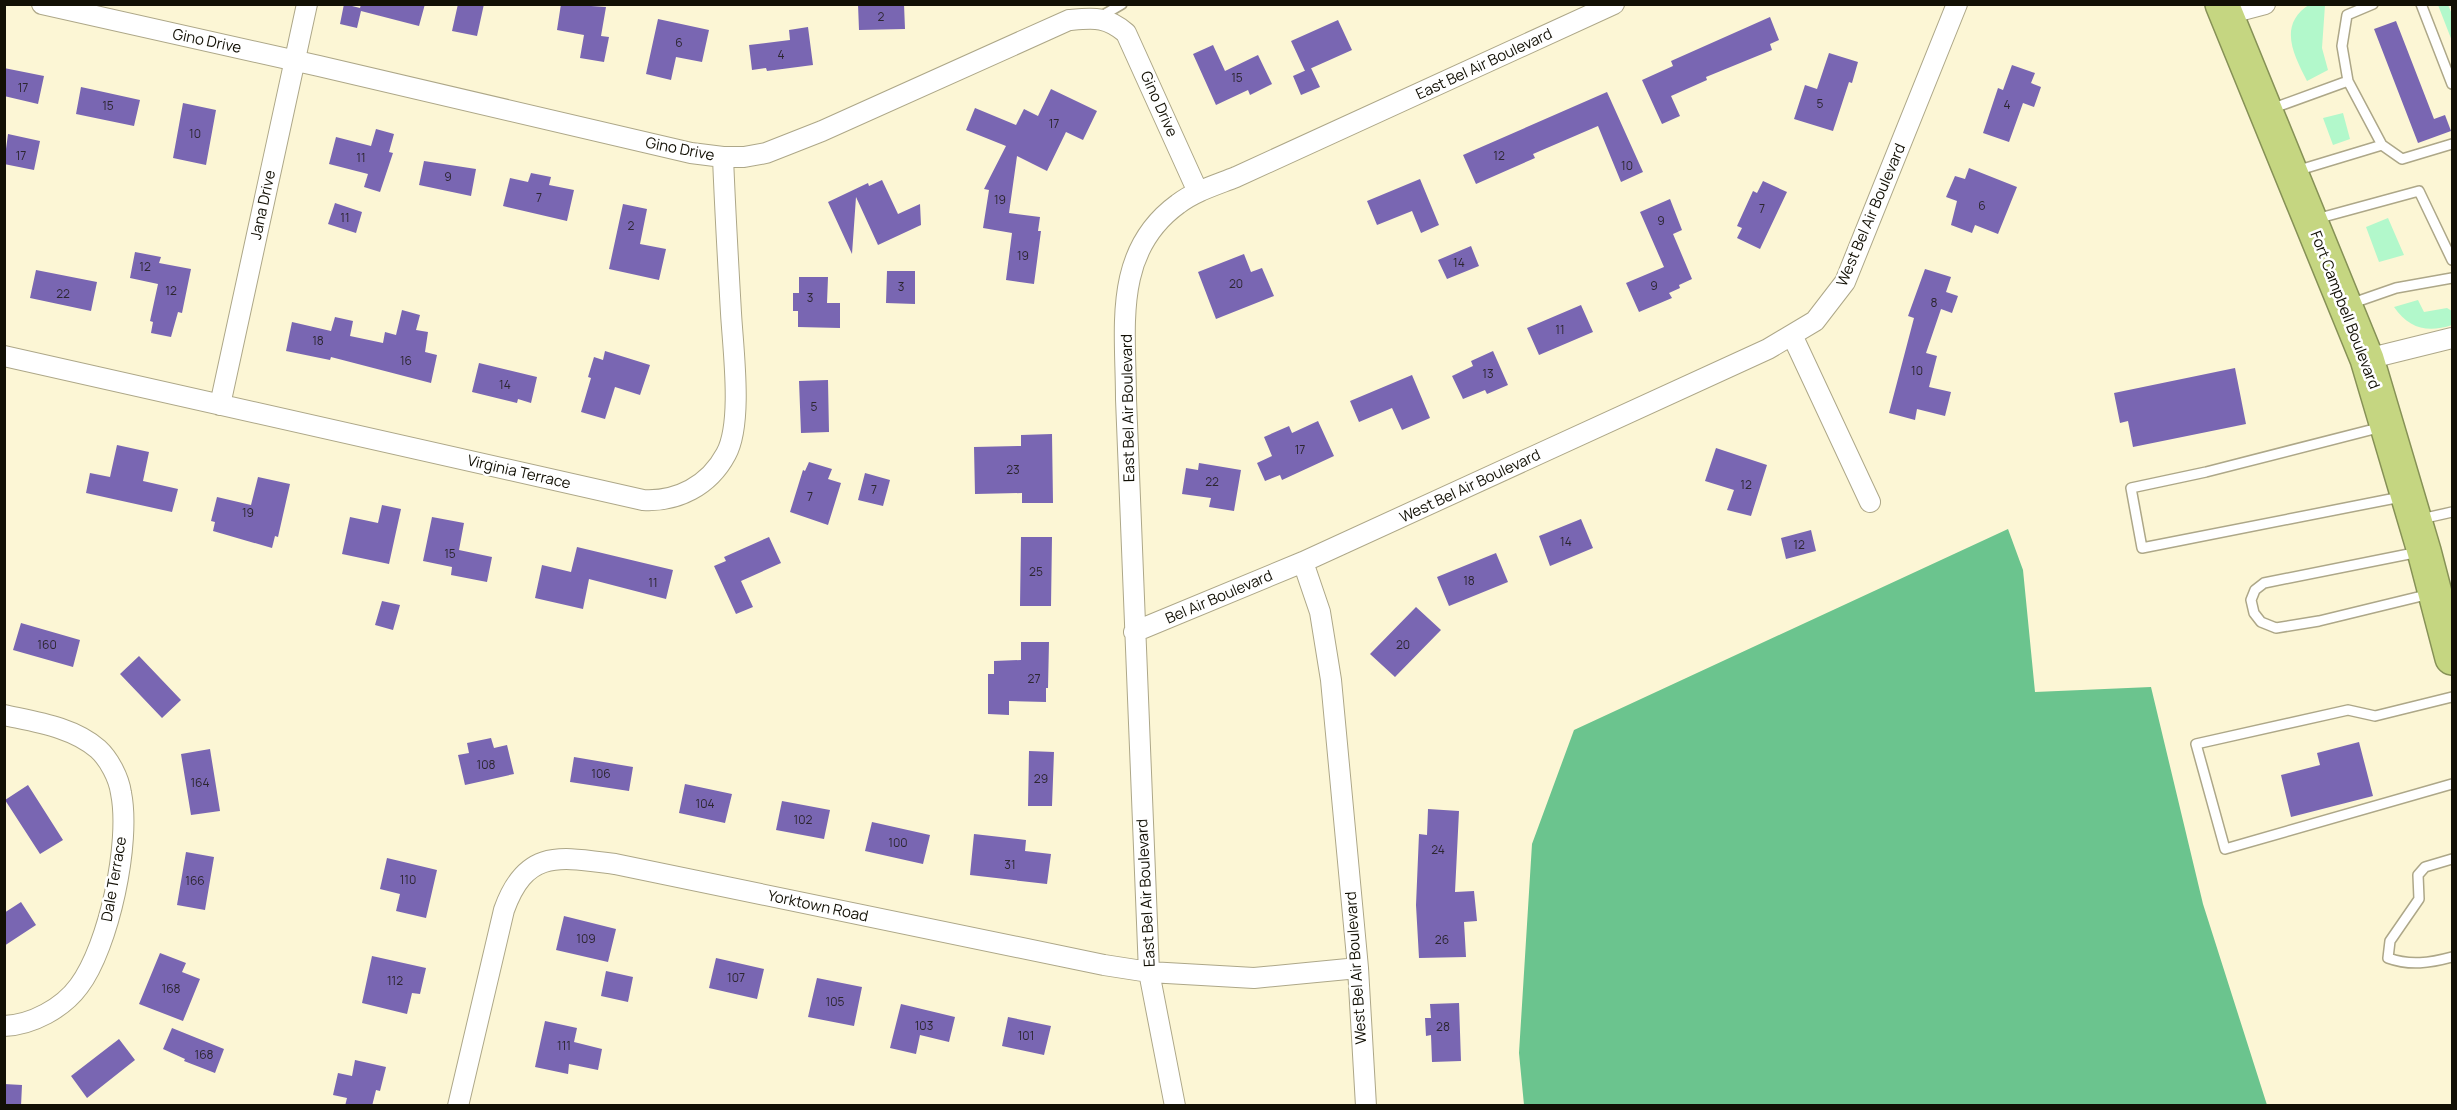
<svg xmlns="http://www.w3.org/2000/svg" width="2457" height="1110" viewBox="0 0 2457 1110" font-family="Manrope,sans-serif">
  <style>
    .green { fill: #b2f8cb }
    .forest { fill: #6bc48e }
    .building { fill: #7966b2 }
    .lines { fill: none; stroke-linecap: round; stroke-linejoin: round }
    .lane-casing { stroke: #ada788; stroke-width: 12 }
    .street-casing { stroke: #ada788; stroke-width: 22 }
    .highway-casing { stroke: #869156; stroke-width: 36 }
    .lane { stroke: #fff; stroke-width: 9 }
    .street { stroke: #fff; stroke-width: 20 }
    .highway { stroke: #c5d681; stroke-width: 33 }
    .labels { text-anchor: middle; stroke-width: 5; stroke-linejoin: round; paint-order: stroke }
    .number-label { font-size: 12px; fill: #2c2630 }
    .street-label { font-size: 15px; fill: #121005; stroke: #fff }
  </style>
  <rect width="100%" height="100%" fill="#fcf6d5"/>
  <path class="green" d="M2310 4 2325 5 2322 48 2328 70 2307 81C2294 55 2277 25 2310 4Z
    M2438 5H2448L2452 14V41Z
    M2343 113 2350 139 2333 145 2323 118Z
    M2388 218 2404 255 2379 262 2366 227Z
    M2418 300 2424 312 2447 308 2452 311V325C2428 333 2409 329 2394 307Z"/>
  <path class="forest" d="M2008 529 2023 570 2035 692 2151 687 2203 904 2267 1105H1524L1519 1053 1532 844 1574 730Z"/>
  <path class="building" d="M344 4 360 8 361 4H425L419 26 361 11 357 28 340 24Z
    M458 4H484L477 36 452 31Z
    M561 4 606 7 601 36 609 37 604 62 580 58 584 35 557 30Z
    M858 4H904L905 29 859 30Z
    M1770 17 1779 40 1770 44 1772 50 1706 77 1707 80 1671 96 1680 116 1662 124 1642 80 1673 66 1671 61Z
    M658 19 709 30 702 62 676 57 671 80 646 74Z
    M1338 20 1352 50 1305 71 1291 41Z
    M2396 21 2434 119 2445 115 2451 131 2418 143 2374 29Z
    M808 27 813 65 767 71 766 68 752 70 749 45 790 40 789 30Z
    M1213 45 1225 71 1258 55 1272 84 1250 95 1248 90 1216 105 1193 54Z
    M1829 53 1858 62 1852 83 1849 82 1833 131 1794 119 1805 85 1817 89Z
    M2012 65 2035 73 2031 83 2041 87 2034 107 2023 103 2009 142 1983 133 1998 88 2003 90Z
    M4 68 44 76 38 104 4 96Z
    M1311 68 1320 87 1301 95 1293 76Z
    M81 87 140 100 134 126 76 114Z
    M1051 89 1097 111 1083 140 1066 132 1047 171 1017 156 1009 213 1040 217 1038 231H1041L1034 284 1006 280 1012 233 983 228 989 190 984 189 1006 146 966 130 975 108 1016 125 1024 109 1038 116Z
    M1607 92 1643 172 1621 182 1598 126 1533 154 1535 158 1476 184 1463 155Z
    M183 103 216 110 206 165 173 158Z
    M376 129 394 134 389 152 393 153 380 192 364 187 368 174 329 164 336 137 371 146Z
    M8 134 40 141 34 170 4 164Z
    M424 161 476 169 471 196 419 185Z
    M1969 168 2017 187 1998 234 1975 225 1972 233 1951 225 1957 201 1946 197 1955 176 1965 179Z
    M531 173 551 177 549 185 574 190 567 221 503 206 510 178 528 182Z
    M1420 179 1439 225 1421 233 1412 211 1377 225 1367 201Z
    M882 180 898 214 920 204 921 225 878 245 856 197 852 254 828 202 868 183 869 186Z
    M1763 181 1787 192 1760 249 1737 238 1742 228 1737 226 1753 191 1757 193Z
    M1670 199 1682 230 1673 234 1692 279 1679 285 1680 288 1669 293 1672 298 1639 312 1626 283 1664 267 1640 212Z
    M335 203 362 212 356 233 328 224Z
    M623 204 647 209 640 244 666 249 659 280 609 269Z
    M1471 246 1479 266 1447 279 1438 260Z
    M135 252 161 257 159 263 191 269 182 313 178 312 171 337 151 333 153 322 150 321 158 284 130 278Z
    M1244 254 1251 272 1262 268 1274 296 1216 319 1198 272Z
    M1925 269 1951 277 1946 292 1958 296 1952 313 1941 309 1926 353 1937 356 1929 387 1951 392 1945 416 1917 409 1915 420 1889 413 1914 318 1908 316Z
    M36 270 97 282 91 311 30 298Z
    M887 271H915V304L886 303Z
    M799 277H828L827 303H840V328L798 327V311H793V293H799Z
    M1581 305 1593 332 1539 355 1527 328Z
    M402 310 420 315 416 330 428 332 425 352 437 355 431 383 331 357 330 360 286 351 292 322 331 331 335 317 353 321 350 336 383 343 385 332 396 335Z
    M605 351 650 365 640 395 615 387 605 419 581 412 591 378 588 377 594 357 603 360Z
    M1493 351 1508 385 1487 394 1485 390 1463 399 1452 376 1473 366 1471 361Z
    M479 363 537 377 531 403 518 399 517 403 472 392Z
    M2235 368 2246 424 2133 447 2128 421 2120 423 2114 393Z
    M1412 375 1430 418 1402 430 1392 408 1359 422 1350 401Z
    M828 380 829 432 801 433 799 381Z
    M1318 421 1334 456 1282 480 1280 475 1265 481 1257 463 1272 456 1264 437 1289 426 1292 433Z
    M1052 434 1053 503H1022V493L975 494 974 447 1021 446V435Z
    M117 445 149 452 143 481 178 489 172 512 86 493 90 473 110 477Z
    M1716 448 1767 465 1751 516 1727 510 1734 490 1705 481Z
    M809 462 832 469 828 479 841 483 828 525 790 512 803 470 805 471Z
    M1199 463 1241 470 1234 511 1209 507 1211 498 1182 494 1186 468 1198 470Z
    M865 473 890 480 883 506 858 500Z
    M258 477 290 484 278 537 275 536 272 548 213 531 215 522 211 521 217 497 251 505Z
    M382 505 401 509 389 564 342 554 350 517 378 523Z
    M432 517 464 523 459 550 492 557 487 582 451 575 452 567 423 561Z
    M1581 519 1593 548 1550 566 1539 536Z
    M1811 530 1816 551 1786 559 1781 538Z
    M769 537 781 563 741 581 753 607 736 614 714 566 726 561 724 557Z
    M1021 537H1052L1051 606H1020Z
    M577 547 673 570 666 599 589 579 583 609 535 598 542 565 571 572Z
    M1496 553 1508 582 1449 606 1437 577Z
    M382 601 400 605 393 630 375 625Z
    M1416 607 1441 630 1395 677 1370 654Z
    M21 623 80 640 73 667 13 650Z
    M1021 642H1049L1048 688H1046V702L1009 701V715L988 714V674H994V661L1021 660Z
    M139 656 181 700 162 718 120 674Z
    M491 738 494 748 507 745 514 774 465 785 458 755 469 753 467 743Z
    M2359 742 2373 796 2291 817 2281 775 2320 765 2317 753Z
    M210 749 220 811 191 815 181 754Z
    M1029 751 1054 752 1052 806H1028Z
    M574 757 633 767 629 791 570 782Z
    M685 784 732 794 725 823 679 813Z
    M28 785 63 840 40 854 5 800Z
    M782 801 830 810 824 839 776 830Z
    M1428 809 1459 811 1455 892 1474 891 1477 921 1464 922 1466 957 1419 958 1416 905 1419 834 1427 835Z
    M872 822 930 835 923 864 865 851Z
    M974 834 1026 840 1025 851 1051 854 1047 884 970 875Z
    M186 852 214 857 205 910 177 905Z
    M387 858 437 870 426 918 396 911 400 894 380 889Z
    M21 902 36 925 4 946V913Z
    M564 916 616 929 608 962 556 950Z
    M160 953 186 963 182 972 200 979 183 1021 139 1004Z
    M372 956 426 968 420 994 412 993 407 1014 362 1003Z
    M716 958 764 969 757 999 709 988Z
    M606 971 633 977 628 1002 601 996Z
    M817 978 862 987 854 1026 808 1017Z
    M1459 1003 1461 1061 1432 1062 1431 1035 1426 1036 1425 1018H1431L1430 1004Z
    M901 1004 955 1017 949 1042 920 1035 916 1054 890 1048Z
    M1008 1017 1051 1026 1044 1055 1002 1046Z
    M545 1021 577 1028 574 1042 602 1049 598 1070 569 1064 568 1074 535 1067Z
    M172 1028 224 1049 215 1073 184 1061 185 1059 163 1049Z
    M119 1039 135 1060 87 1098 71 1076Z
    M355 1060 386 1067 380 1091 376 1090 372 1106H345L347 1098 333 1095 338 1073 352 1076Z
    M4 1084 22 1085 21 1106H4Z"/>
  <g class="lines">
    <defs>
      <path id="lane" d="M2421 4 2452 84
        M1100 17 1122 4
        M2348 81 2382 145
        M2271 109 2348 81 2342 46 2347 15 2373 4
        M2296 171 2382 145 2402 159 2452 144
        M2316 219 2419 191 2452 260
        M2350 304 2396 288 2452 278
        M2382 427 2206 472 2131 488 2142 548 2401 497
        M2421 519 2452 512
        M2419 552 2264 583 2255 590 2251 600 2254 613 2261 622 2276 628 2319 621 2430 594
        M2452 697 2375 716 2348 710 2196 744 2225 849 2452 784
        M2452 859 2425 867 2418 875 2419 899 2390 941 2388 958C2410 966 2430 963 2452 957"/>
      <path id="street" d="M42 4 319 66 691 153 723 157H744L766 153 822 131 1069 20C1094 18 1106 16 1126 33L1198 192
        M2227 14 2265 4
        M1792 335 1870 502
        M4 356 643 500C677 502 709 486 726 454 743 423 733 349 731 313 728 261 725 209 723 157
        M2367 359 2452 338
        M220 405 307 4
        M1303 562 1320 612 1331 680 1358 968 1366 1106
        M1134 632 1303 562 1768 349 1815 321 1845 282 1957 4
        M4 715C36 722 73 727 98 749 109 759 119 778 121 793 131 842 109 946 79 986 63 1008 32 1025 4 1026
        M458 1106 504 910C526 848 560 857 615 864L1104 965 1149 972 1254 978 1358 968
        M1175 1106 1149 972 1126 399C1126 328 1112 252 1178 204 1195 191 1216 185 1236 177L1614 4"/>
      <path id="highway" d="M2222 4 2367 359 2424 551 2452 658"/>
    </defs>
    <use href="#lane" class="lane-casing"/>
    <use href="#street" class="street-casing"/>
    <use href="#highway" class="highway-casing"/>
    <use href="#lane" class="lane"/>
    <use href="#street" class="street"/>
    <use href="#highway" class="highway"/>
  </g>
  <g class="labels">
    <g class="number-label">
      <text x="881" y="21">2</text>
      <text x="679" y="47">6</text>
      <text x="781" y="59">4</text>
      <text x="1237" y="82">15</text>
      <text x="23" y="92">17</text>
      <text x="1820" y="108">5</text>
      <text x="2007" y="109">4</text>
      <text x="108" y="110">15</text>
      <text x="1054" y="128">17</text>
      <text x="195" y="138">10</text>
      <text x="21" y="160">17</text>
      <text x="1499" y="160">12</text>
      <text x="361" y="162">11</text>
      <text x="1627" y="170">10</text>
      <text x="448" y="181">9</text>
      <text x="539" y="202">7</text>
      <text x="1000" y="204">19</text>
      <text x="1982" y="210">6</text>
      <text x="1762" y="213">7</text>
      <text x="345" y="222">11</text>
      <text x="1661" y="225">9</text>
      <text x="631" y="230">2</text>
      <text x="1023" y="260">19</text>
      <text x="1459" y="267">14</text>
      <text x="145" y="271">12</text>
      <text x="1236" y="288">20</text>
      <text x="1654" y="290">9</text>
      <text x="901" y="291">3</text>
      <text x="171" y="295">12</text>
      <text x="63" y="298">22</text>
      <text x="810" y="302">3</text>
      <text x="1934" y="307">8</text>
      <text x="1560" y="334">11</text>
      <text x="318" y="345">18</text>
      <text x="406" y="365">16</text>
      <text x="1917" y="375">10</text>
      <text x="1488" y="378">13</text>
      <text x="505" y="389">14</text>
      <text x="814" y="411">5</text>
      <text x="1300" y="454">17</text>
      <text x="1013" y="474">23</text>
      <text x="1212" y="486">22</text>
      <text x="1746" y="489">12</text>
      <text x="874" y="494">7</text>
      <text x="810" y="501">7</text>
      <text x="248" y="517">19</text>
      <text x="1566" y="546">14</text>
      <text x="1799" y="549">12</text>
      <text x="450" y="558">15</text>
      <text x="1036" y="576">25</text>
      <text x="1469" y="585">18</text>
      <text x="653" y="587">11</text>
      <text x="47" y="649">160</text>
      <text x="1403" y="649">20</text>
      <text x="1034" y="683">27</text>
      <text x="486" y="769">108</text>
      <text x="601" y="778">106</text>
      <text x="1041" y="783">29</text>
      <text x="200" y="787">164</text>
      <text x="705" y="808">104</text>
      <text x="803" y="824">102</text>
      <text x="898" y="847">100</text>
      <text x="1438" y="854">24</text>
      <text x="1010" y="869">31</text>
      <text x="408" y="884">110</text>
      <text x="195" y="885">166</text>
      <text x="586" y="943">109</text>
      <text x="1442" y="944">26</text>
      <text x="736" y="982">107</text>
      <text x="395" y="985">112</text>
      <text x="171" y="993">168</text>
      <text x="835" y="1006">105</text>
      <text x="924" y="1030">103</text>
      <text x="1443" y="1031">28</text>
      <text x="1026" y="1040">101</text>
      <text x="564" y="1050">111</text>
      <text x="204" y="1059">168</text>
    </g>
    <g class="street-label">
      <text transform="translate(207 41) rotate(12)" y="5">Gino Drive</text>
      <text transform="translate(1484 64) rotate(-25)" y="5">East Bel Air Boulevard</text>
      <text transform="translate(1159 104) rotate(66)" y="5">Gino Drive</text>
      <text transform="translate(680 149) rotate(11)" y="5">Gino Drive</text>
      <text transform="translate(263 205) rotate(-78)" y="5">Jana Drive</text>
      <text transform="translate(1871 215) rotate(-67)" y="5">West Bel Air Boulevard</text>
      <text transform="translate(2345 310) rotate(69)" y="5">Fort Campbell Boulevard</text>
      <text transform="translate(1128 408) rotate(-91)" y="5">East Bel Air Boulevard</text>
      <text transform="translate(519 472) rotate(13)" y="5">Virginia Terrace</text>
      <text transform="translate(1470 486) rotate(-25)" y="5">West Bel Air Boulevard</text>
      <text transform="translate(1219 597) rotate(-23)" y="5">Bel Air Boulevard</text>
      <text transform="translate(114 879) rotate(-80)" y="5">Dale Terrace</text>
      <text transform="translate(1146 893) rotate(-93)" y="5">East Bel Air Boulevard</text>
      <text transform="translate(818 906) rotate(12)" y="5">Yorktown Road</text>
      <text transform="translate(1356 968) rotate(-94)" y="5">West Bel Air Boulevard</text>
    </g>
  </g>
  <rect width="2457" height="1110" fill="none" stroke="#121005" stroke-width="12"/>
</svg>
